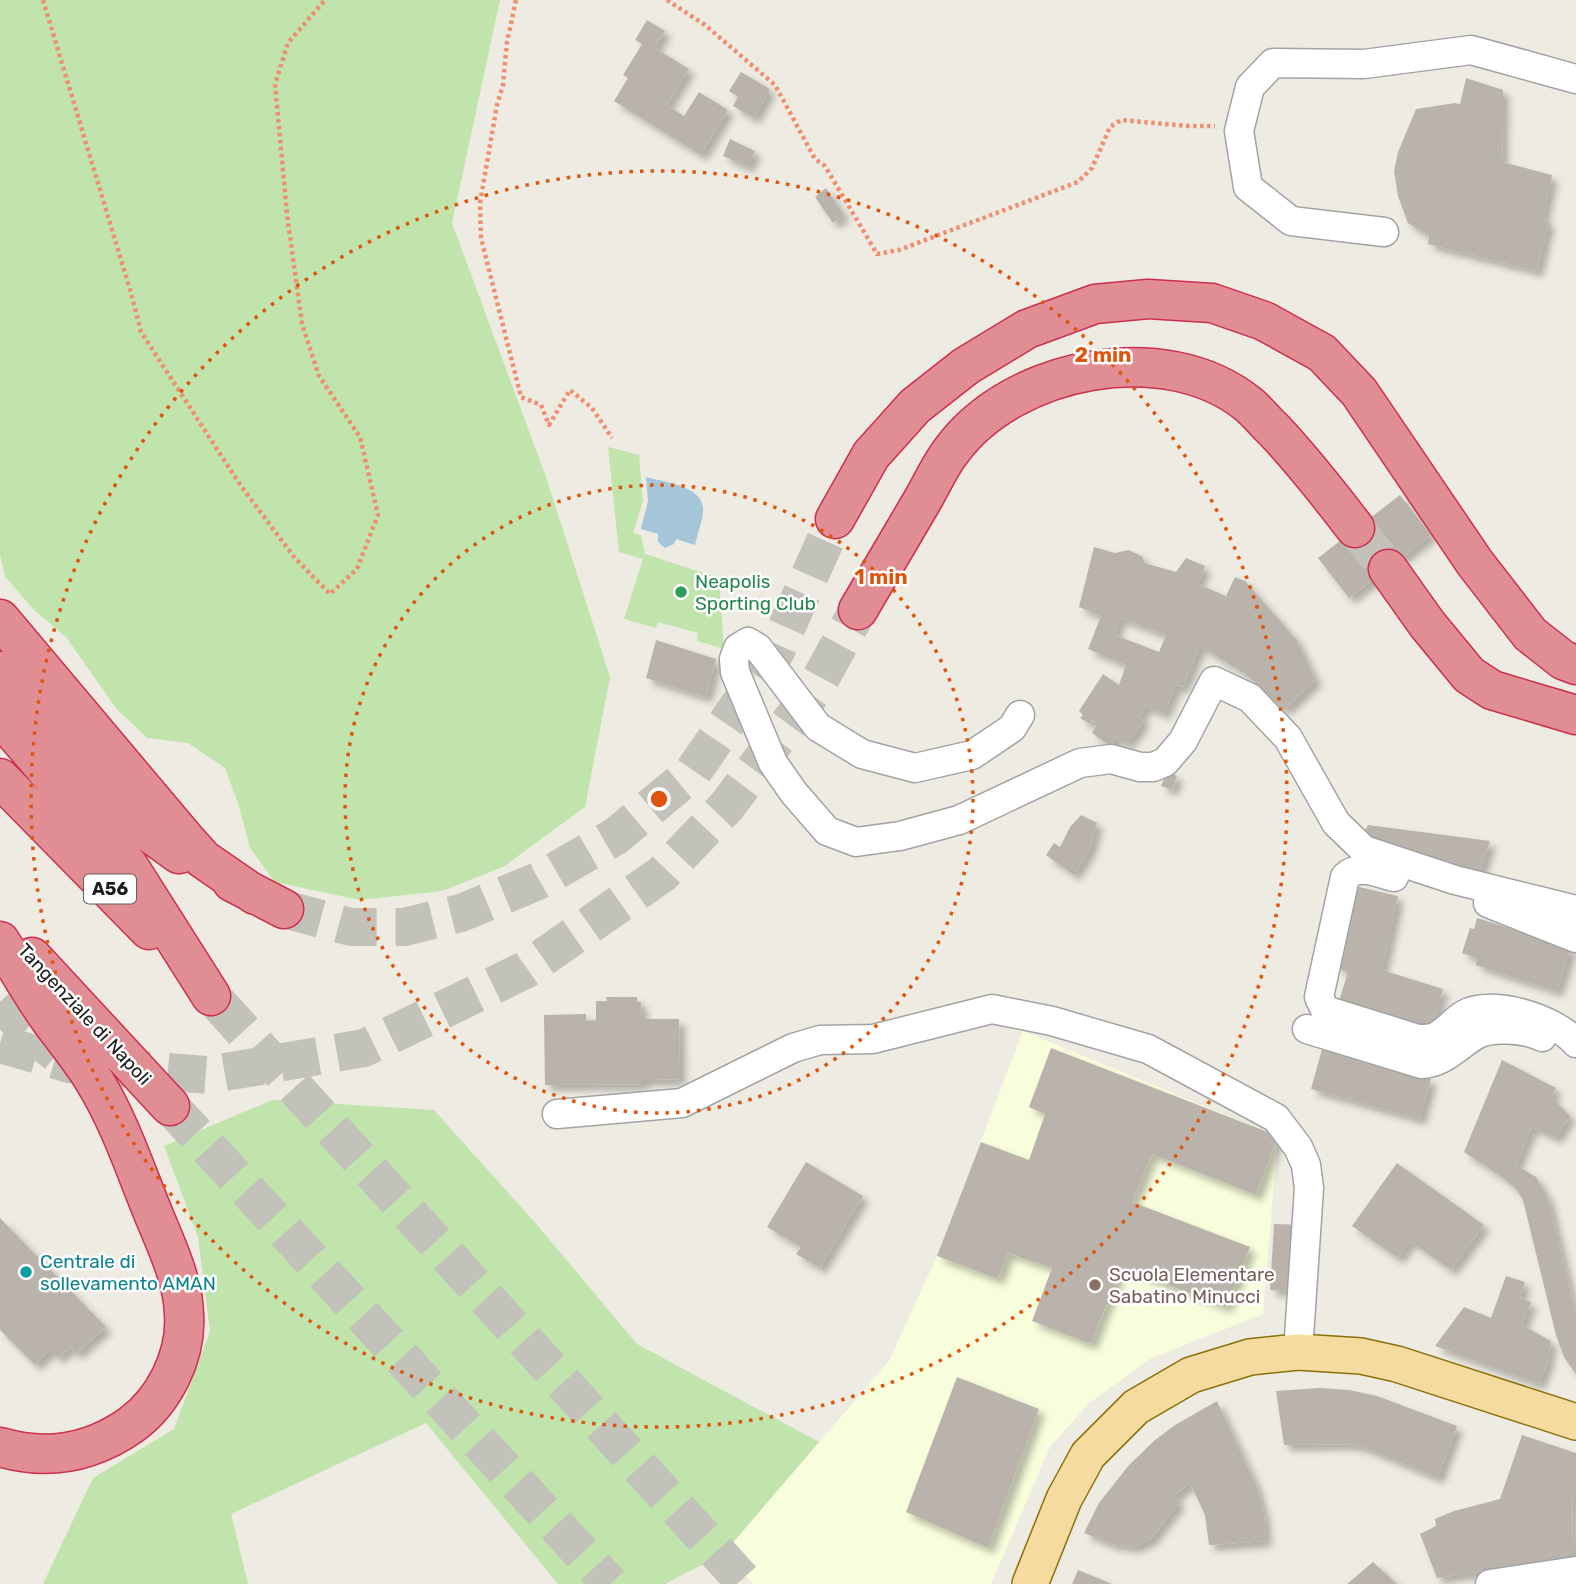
<svg xmlns="http://www.w3.org/2000/svg" width="1576" height="1584" viewBox="0 0 1576 1584" font-family="Rubik,sans-serif">
  <style>
    .education { fill: #f8fddc }
    .grass { fill: #c0e4ab }
    .water { fill: #a5c6d8 }
    .building { fill: #b9b3ac; fill-rule: evenodd; filter: url(#shadow) }
    .lines { fill: none; stroke-linecap: round; stroke-linejoin: round }
    .highway-tunnel { stroke: #c3c2ba; stroke-width: 38; stroke-dasharray: 38 19; stroke-linecap: butt }
    .minor-casing { stroke: #a3a3a3; stroke-width: 31 }
    .major-casing { stroke: #8b7109; stroke-width: 38 }
    .highway-casing { stroke: #cc2f50; stroke-width: 41 }
    .path { stroke: #f08e70; stroke-width: 4.5; stroke-dasharray: 3.5 3.5; stroke-linecap: butt }
    .minor { stroke: #fff; stroke-width: 28 }
    .major { stroke: #f5db9f; stroke-width: 35 }
    .highway { stroke: #e08e93; stroke-width: 38 }
    .ring { fill: none; stroke: #de560d; stroke-width: 3.5; stroke-dasharray: 3.5 7 }
    .leisure-dot { fill: #2e9e5b; stroke: #fff; stroke-width: 2.5 }
    .culture-dot { fill: #0f9aa8; stroke: #fff; stroke-width: 2.5 }
    .education-dot { fill: #8d6e63; stroke: #fff; stroke-width: 2.5 }
    .labels { text-anchor: middle; stroke-width: 5; stroke-linejoin: round; paint-order: stroke }
    .shield { fill: #fff; stroke: #606060; stroke-width: 2 }
    .shield-label { font-size: 18px; font-weight: bold; fill: #1c1c1c }
    .leisure-label { font-size: 19px; fill: #27864d; stroke: #fff; text-anchor: start }
    .street-label { font-size: 19px; fill: #1c1c1c; stroke: #fff }
    .culture-label { font-size: 19px; fill: #0d838f; stroke: #fff; text-anchor: start }
    .education-label { font-size: 19px; fill: #785e54; stroke: #fff; text-anchor: start }
    .centre { fill: #de560d; stroke: #fff; stroke-width: 3.5 }
    .ring-label { font-size: 21px; text-anchor: middle; font-weight: bold; fill: #de560d; stroke: #fff; stroke-width: 5; stroke-linejoin: round; paint-order: stroke }
  </style>
  <defs>
    <filter id="shadow"><feDropShadow dx="6" dy="6" stdDeviation="3.5" flood-color="#0004"/></filter>
  </defs>
  <rect width="100%" height="100%" fill="#edebe2"/>
  <path class="education" d="M1023 1031 1278 1136 1263 1314 1150 1359 1088 1404 1050 1447 991 1584H753L724 1553 889 1361 937 1256Z"/>
  <path class="grass" d="M0 0H500L452 223 546 477 610 677 585 807 503 867 442 891 360 900 275 882 250 848 239 806 225 768 188 743 147 738 116 708 66 637 33 609 5 576 0 555Z
    M608 447 639 455 643 501 633 533 641 535 645 554 719 578 724 649 697 641 698 633 658 622 656 628 624 619 643 559 619 552Z
    M272 1100 434 1110 537 1225 637 1344 819 1442 724 1553 665 1584H558L426 1423 231 1514 248 1584H43L93 1478 174 1429 210 1331 198 1237 164 1146Z"/>
  <path class="water" d="M646 477C663 482 700 485 703 507 704 518 697 534 695 545L676 539 674 544 665 548 658 542V534L641 529 648 501Z"/>
  <path class="building" d="M647 20 665 31 655 48 689 69 667 105 684 116 699 92 728 110 701 155 614 101 628 78 623 75 642 44 635 40Z
    M741 72 770 89 754 118 733 106 738 97 729 91Z
    M1466 78 1503 90 1502 162 1552 175 1543 219 1549 221 1537 271 1428 244 1429 236 1408 223 1398 196 1394 171 1398 152 1416 109 1455 103 1460 104Z
    M730 139 755 151 748 167 723 156Z
    M826 188 844 215 833 223 815 197Z
    M1400 495 1431 535 1349 598 1318 558Z
    M1094 547 1115 553 1129 550 1143 557 1144 563 1176 572 1186 558 1205 566 1198 584 1226 596 1235 577 1245 581 1296 639 1316 680 1284 710 1245 674 1200 646 1183 687 1176 685 1164 714 1146 706 1140 717 1144 721 1127 744 1116 738 1110 746 1092 733 1097 724 1092 720 1090 724 1080 718 1083 715 1079 711 1103 674 1119 685 1126 665 1088 649 1101 616 1079 607ZM1120 618 1166 635 1159 652 1115 635Z
    M656 640 716 659 706 697 646 678Z
    M1167 771 1177 776 1172 790 1161 786Z
    M1081 815 1097 823 1090 849 1074 875 1046 855 1054 843 1060 847 1070 827Z
    M1368 825 1490 841 1479 876 1362 836Z
    M1355 886 1398 896 1382 970 1443 989 1431 1029 1339 1001 1348 972 1337 969Z
    M1477 918 1571 947 1557 991 1476 965 1477 958 1462 953 1470 928 1474 929Z
    M606 997H637V1002H641L642 1019H679L680 1079 642 1080V1084L545 1085 544 1015 586 1014V1021L596 1020V1001H607Z
    M1051 1048 1278 1136 1256 1195 1152 1154 1132 1202 1250 1247 1226 1307 1121 1267 1091 1344 1032 1321 1052 1268 1008 1253 998 1279 937 1256 981 1142 1029 1160 1045 1114 1029 1107Z
    M1322 1049 1431 1079 1420 1119 1311 1089Z
    M1502 1060 1556 1088 1551 1097 1570 1116 1556 1138 1532 1127 1516 1165 1536 1177 1548 1198 1576 1315V1374L1564 1357 1556 1335 1523 1200 1517 1190 1502 1177 1464 1152Z
    M806 1162 863 1196 820 1268 796 1254 801 1247 767 1227Z
    M1397 1163 1484 1225 1451 1270 1410 1241 1398 1258 1352 1226Z
    M0 1218 106 1327 76 1354 70 1347 58 1358 50 1350 35 1365 0 1330Z
    M1274 1224 1305 1225 1300 1292 1270 1290Z
    M1506 1276 1525 1282 1520 1298 1531 1302 1522 1325 1551 1341 1547 1364 1539 1384 1435 1346 1464 1307 1491 1318Z
    M957 1377 1039 1409 988 1548 906 1512Z
    M1318 1388 1349 1390 1377 1396 1457 1426 1438 1478 1363 1447 1349 1444 1284 1445 1276 1391Z
    M1217 1401 1256 1485 1264 1515 1266 1541 1209 1545 1205 1515 1190 1483 1174 1496 1179 1503 1151 1539 1134 1547 1112 1544 1084 1533 1099 1503 1129 1465 1155 1440 1175 1425Z
    M1522 1435 1576 1453V1485L1572 1506 1573 1557 1437 1578 1420 1534 1436 1526 1435 1519 1454 1511 1500 1499Z
    M1373 1562 1397 1584H1347Z
    M1078 1570 1112 1584H1072Z"/>
  <g class="lines">
    <path class="highway-tunnel" d="M1355 528 1388 569
      M284 909 351 927H404L461 913 538 881 616 836 693 772 776 651 835 519
      M0 1002 22 1025 57 1054
      M218 1003 746 1584
      M0 1044 69 1064 208 1075 364 1048 525 970 662 874 727 806 816 687 858 610
      M170 1106 610 1584"/>
    <defs>
      <path id="minor" d="M1384 232 1291 221 1248 187 1239 131 1250 87 1273 63 1364 64 1471 50 1576 79
        M1020 715 1012 728 972 755 915 768 862 754 818 727 758 648 748 642 738 648 734 659 735 672 773 763 794 793 827 831 856 842 900 836 959 820 1080 763 1111 759 1140 767H1153L1165 762 1183 741 1214 681 1250 698 1288 738 1336 823 1364 850 1455 880 1576 910
        M1394 877C1377 873 1359 863 1345 877L1319 997 1325 1010 1418 1039C1423 1039 1430 1039 1435 1037 1446 1032 1454 1020 1465 1014 1494 999 1556 1019 1576 1043
        M1488 903 1576 938
        M1307 1029 1422 1064C1444 1063 1457 1046 1476 1035 1491 1026 1526 1029 1542 1037
        M557 1114 682 1103 793 1048 820 1040 873 1039 992 1009 1052 1021 1148 1049 1276 1118 1298 1147 1306 1165 1309 1188 1298 1352
        M1490 1584 1576 1571"/>
      <path id="major" d="M1030 1584 1064 1499 1088 1455 1136 1407 1191 1375 1250 1357 1298 1352 1361 1356 1397 1364 1576 1422"/>
      <path id="highway" d="M835 519 871 455 915 406 966 366 1027 329 1095 304 1148 299 1212 303 1264 321 1322 353 1359 392 1475 563 1530 634 1563 660 1576 665
        M1388 569 1427 624 1469 675 1492 690 1576 715
        M858 610C879 574 901 537 922 501 932 484 940 465 952 450 1013 367 1165 337 1248 404 1257 411 1265 422 1274 430 1303 461 1329 494 1355 528
        M0 619 186 840 203 859 255 895
        M0 671 108 796 129 818 179 854
        M0 716 128 865 211 996
        M0 778 149 930
        M232 882 284 909
        M0 941C17 967 33 996 51 1021 66 1041 82 1060 95 1082 120 1123 135 1169 153 1213 166 1245 183 1279 184 1314 187 1356 164 1401 131 1425 91 1453 47 1461 0 1447
        M32 957 170 1106"/>
    </defs>
    <use href="#minor" class="minor-casing"/>
    <use href="#major" class="major-casing"/>
    <use href="#highway" class="highway-casing"/>
    <path class="path" d="M43 0 131 293 141 332 241 486 294 557 330 594 357 569 378 515 360 437 319 376 302 324 287 214 275 84 288 43 325 0
      M516 0 507 42 503 85 497 105 480 203 481 238 521 397 541 405 549 425 570 390 592 408 612 438
      M667 0 705 25 775 85 815 159 825 166 877 254 899 250 1078 182 1092 168 1110 127 1121 120 1188 126H1215"/>
    <use href="#minor" class="minor"/>
    <use href="#major" class="major"/>
    <use href="#highway" class="highway"/>
  </g>
  <g class="ring">
    <circle cx="659" cy="799" r="314"/>
    <circle cx="659" cy="799" r="628"/>
  </g>
  <circle class="leisure-dot" cx="681" cy="592" r="7"/>
  <circle class="culture-dot" cx="26" cy="1272" r="7"/>
  <circle class="education-dot" cx="1095" cy="1285" r="7"/>
  <g class="labels">
    <rect class="shield" x="84" y="874.5" width="52" height="29" rx="5"/>
    <g class="shield-label">
      <text x="110" y="895">A56</text>
    </g>
    <g class="leisure-label">
      <text x="695" y="588">Neapolis<tspan x="695" dy="22">Sporting Club</tspan></text>
    </g>
    <g class="street-label">
      <text transform="translate(85 1014) rotate(47)" y="7">Tangenziale di Napoli</text>
    </g>
    <g class="culture-label">
      <text x="40" y="1268">Centrale di<tspan x="40" dy="22">sollevamento AMAN</tspan></text>
    </g>
    <g class="education-label">
      <text x="1109" y="1281">Scuola Elementare<tspan x="1109" dy="22">Sabatino Minucci</tspan></text>
    </g>
  </g>
  <circle cx="659" cy="799" r="10" class="centre"/>
  <g class="ring-label">
    <text x="1103" y="362">2 min</text>
    <text x="881" y="584">1 min</text>
  </g>
</svg>
